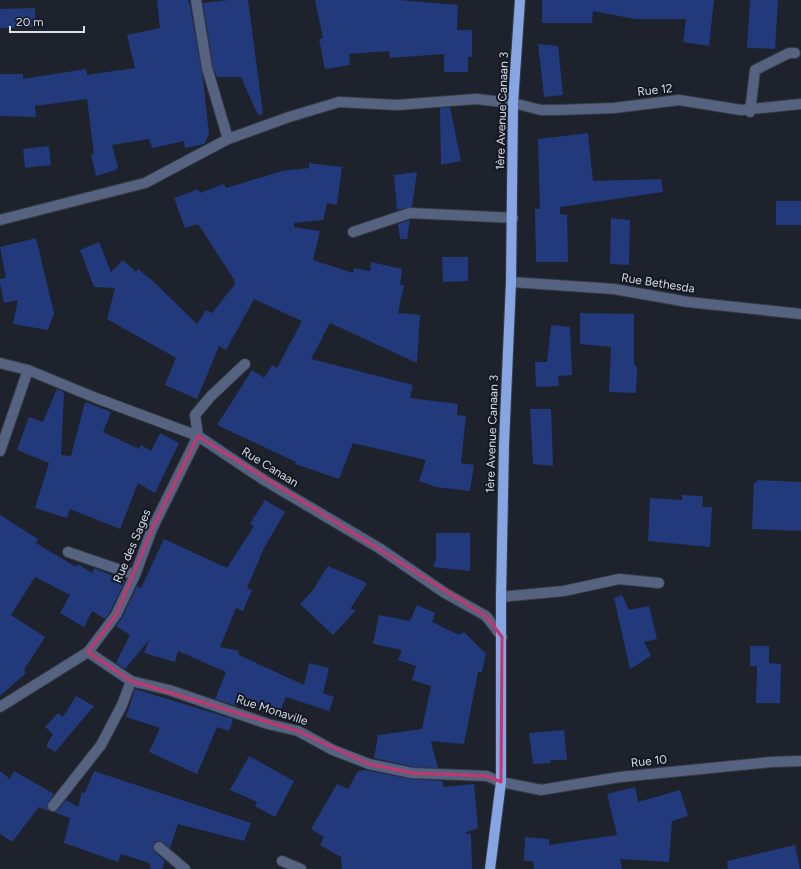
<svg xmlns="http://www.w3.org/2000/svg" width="801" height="869" viewBox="0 0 801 869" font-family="Figtree,sans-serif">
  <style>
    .building { fill: #223a7c }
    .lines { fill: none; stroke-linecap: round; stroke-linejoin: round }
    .minor-casing { stroke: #373c47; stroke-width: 12 }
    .major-casing { stroke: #373c47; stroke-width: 12 }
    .minor { stroke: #556381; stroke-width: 10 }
    .major { stroke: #87a4e3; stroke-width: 10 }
    .marked { fill: none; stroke: #c53670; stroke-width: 3; stroke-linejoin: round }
    .labels { text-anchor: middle; stroke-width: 4; stroke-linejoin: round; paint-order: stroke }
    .street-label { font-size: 12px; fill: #d9dde4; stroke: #141823 }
  </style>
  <rect width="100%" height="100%" fill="#1d222d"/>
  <path class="building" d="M157 0H188L190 5 203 79 209 134 204 144 185 148 184 141 152 148 149 139 112 145 118 167 116 168V170L96 176 91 155 94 154 87 99 35 106 36 117 0 116V74H23V79L86 69 87 75 135 68 127 35 160 28Z
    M229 0H248L263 114 258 115 241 77H217L213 67 203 3Z
    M315 0H399L458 5 457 30H472V57H468V72H444V54L390 58 389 51 349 54 350 65 325 69 319 39 323 38Z
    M542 0H714L709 46 683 42 686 19H635L593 11 592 23H542Z
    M750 0H778L775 49 747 48Z
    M35 8 36 27 0 28V9Z
    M538 44 558 46 563 95 544 97Z
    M450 107 461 161 441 165 440 108Z
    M588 133 593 181 661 179 663 192 560 207V214L567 215 568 262H536L535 209H540L538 139Z
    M49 146 51 165 25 168 23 149Z
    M309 163 342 167 337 205 327 203 323 220 294 223V227L320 231 313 260 353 273 354 268 370 271 371 262 402 269 400 285H404L398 313 420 315 417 363 330 323 311 359 413 385 410 398 458 404 457 415 466 416 461 463 474 465 470 491 436 487 419 481 426 460 353 443 339 479 295 464 296 462 217 425 252 370 264 378 272 365 277 368 302 321 254 299 226 350 219 346 197 399 165 385 176 358 107 319 115 288 94 287 80 250 99 242 111 272 123 260 136 272 138 269 153 281 197 324 206 310 212 313 235 284 234 281H235L198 224 185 228 174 198 198 189 200 193 224 184 226 188 282 171 309 168Z
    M417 172 412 207 397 210 394 175Z
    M776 201H801V225H776Z
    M611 218 630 220 629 265 610 264Z
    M410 220 407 239H400L398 224Z
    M36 238 54 313 48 330 13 324 18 300 4 303 0 283V279L6 278 0 247Z
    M442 257H468V281L443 282Z
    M580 313 634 314V365L637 366 636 393 609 392 611 347 580 344Z
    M551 325 570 327 572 375 558 376 559 386 536 387 535 362H547Z
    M57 389 64 392 61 455 71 456 85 402 111 412 103 432 139 449 141 445 151 451 160 433 179 443 155 493 138 483 120 529 70 509 67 518 35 508 49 463 17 450 29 417 43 422Z
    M530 409H551L553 466 533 464Z
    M757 480 801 482V531L752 529 754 482 757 483Z
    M682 495 703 496 702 507H712L710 547 648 541 650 498 682 500Z
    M265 500 285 512 264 548 247 588 252 590 243 611 236 608 220 647 239 651V655L304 685 309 663 329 668 323 693 334 697 329 711 286 697 277 718 238 702 237 706 215 699 226 672 178 651 175 662 144 653 149 640 125 669 116 663 130 635 116 626 122 618 137 586 141 588 164 539 227 568 254 526 250 524Z
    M0 515 38 539 36 543 76 567 78 564 92 573 94 568 125 581 110 612 105 619 92 611 84 627 60 613 70 595 35 577 11 615 45 637 24 670 26 673 0 696Z
    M436 533H470V571L433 567 436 559Z
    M328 566 367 583 350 609 356 610 333 635 300 604 313 590Z
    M622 595 629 610 649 606 657 639 644 642 651 656 630 669 614 598Z
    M417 605 435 613 432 622 459 635 464 632 486 654 482 672H478L464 744 431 741 438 768 413 767 374 758 378 735 422 729 431 686 412 680 416 666 398 660 402 650 373 644 379 615 410 621Z
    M750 646H769V663L781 664 780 703H756L757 666H750Z
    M135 689 233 719 229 731 217 727 197 774 149 752 160 728 126 717Z
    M76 696 94 706 55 752 46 746 53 734 45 727 58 713 63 717Z
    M564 730 567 760H550L551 763 533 764 529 733Z
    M249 756 294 781 275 817 255 806 257 802 230 790Z
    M365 770 411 779 442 781 444 787 474 784 478 828 464 833 471 834 472 869H342L341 857 320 845 324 837 311 829 337 784 348 789 358 771Z
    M0 771 10 779 14 771 54 794 47 805 49 811 39 807 12 842 0 834Z
    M94 771 251 823 244 841 178 824 170 848 160 841H156L153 845 155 852 165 861 162 869H151L149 863 121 854 118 862 64 843 70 818 53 812 58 810 66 800 78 807 82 792 85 793Z
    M635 787 638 802 680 790 688 816 672 821 669 862 620 859 622 869H534L533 861H524L525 837 549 839V845L617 835 607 794Z
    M795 845 800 869H728L727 861Z"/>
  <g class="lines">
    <defs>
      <path id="minor" d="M196 0 207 68 228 139
        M750 112 755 70 789 53H795
        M0 220 145 183 228 139 289 117 339 102 397 105 476 99 513 103 541 110H557L614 108 679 100 741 110 801 104
        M353 232 410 213 513 218
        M511 282 614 289 688 302 801 314
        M0 363 28 370 96 398 198 436 264 480 379 548 445 593 486 616 502 637
        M0 451 28 370
        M68 552 135 575
        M501 597 564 591 619 579 659 583
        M88 652 131 681 169 690 268 724 298 731 333 750 369 764 412 773 487 776 501 782 541 790 620 777 771 762 801 761
        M0 707 88 652 116 615 135 575 152 529 198 436 195 415 211 396 245 364
        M53 806 101 745 122 705 131 681
        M159 847 185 869
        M282 861 301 869"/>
      <path id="major" d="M490 869 501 782V597L504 444 511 282 513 103 520 0"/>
    </defs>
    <use href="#minor" class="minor-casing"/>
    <use href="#major" class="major-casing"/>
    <use href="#minor" class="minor"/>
    <use href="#major" class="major"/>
  </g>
  <path class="marked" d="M198 436 486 616 502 637 501 782 487 776 412 773 369 764 298 731 131 681 88 652 116 615 152 529Z"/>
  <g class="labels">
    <g class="street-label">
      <text transform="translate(655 90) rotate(-6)" y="4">Rue 12</text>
      <text transform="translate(502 111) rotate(-88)" y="4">1ère Avenue Canaan 3</text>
      <text transform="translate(658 283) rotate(9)" y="4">Rue Bethesda</text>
      <text transform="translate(492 434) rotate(-88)" y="4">1ère Avenue Canaan 3</text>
      <text transform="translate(270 467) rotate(32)" y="4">Rue Canaan</text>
      <text transform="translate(132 546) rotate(-67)" y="4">Rue des Sages</text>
      <text transform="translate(272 710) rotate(18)" y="4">Rue Monaville</text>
      <text transform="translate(649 761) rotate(-6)" y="4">Rue 10</text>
    </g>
  </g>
  <path d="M10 26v6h74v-6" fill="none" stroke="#d9dde4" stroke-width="2"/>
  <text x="16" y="26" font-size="12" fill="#d9dde4" stroke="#141823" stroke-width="3" paint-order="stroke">20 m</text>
</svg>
